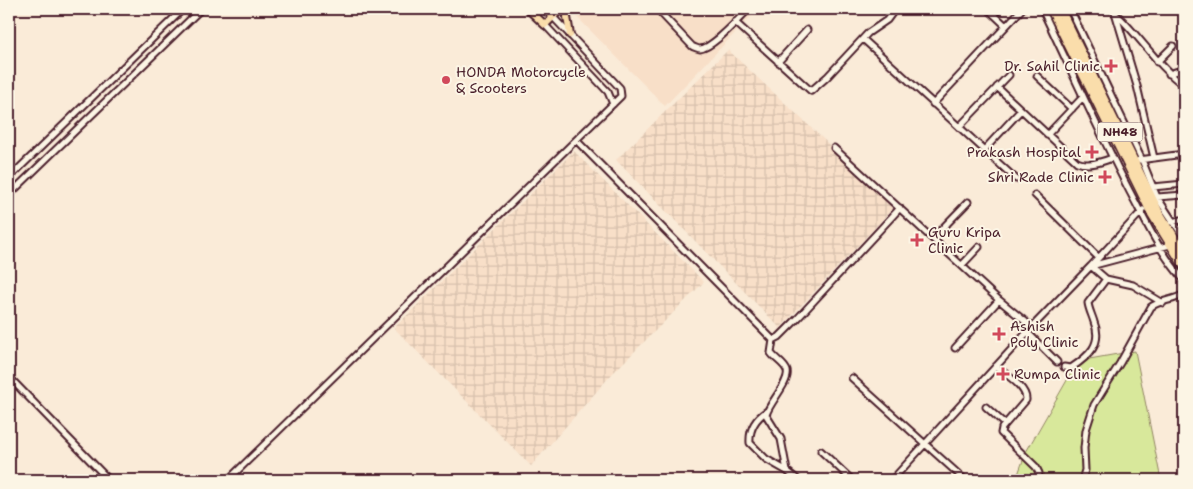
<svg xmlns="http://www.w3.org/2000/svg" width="1193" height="489" viewBox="0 0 1193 489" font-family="'Shantell Sans',sans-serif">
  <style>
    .built { fill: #f8dfc8 }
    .industrial { fill: url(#industrial-grid) }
    .grass { fill: #d8e89b; stroke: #918463 }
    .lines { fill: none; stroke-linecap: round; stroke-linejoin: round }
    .minor-casing { stroke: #4a1f2b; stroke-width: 9 }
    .major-casing { stroke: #4a1f2b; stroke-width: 10 }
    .highway-casing { stroke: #4a1f2b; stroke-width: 11 }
    .minor { stroke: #fcf5e5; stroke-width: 5 }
    .major { stroke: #faddab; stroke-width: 6 }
    .highway { stroke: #faddab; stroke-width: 8 }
    .poi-dot { fill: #d1495b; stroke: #fcf5e5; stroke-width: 2 }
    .labels { text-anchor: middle; stroke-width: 4; stroke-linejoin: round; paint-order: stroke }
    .shield { fill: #fcf5e5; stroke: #7f5f63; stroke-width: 1 }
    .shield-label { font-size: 12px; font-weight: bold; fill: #4a1f2b }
    .poi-label { font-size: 14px; fill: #4a1f2b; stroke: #fcf5e5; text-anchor: start }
  </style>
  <defs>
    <pattern id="industrial-grid" width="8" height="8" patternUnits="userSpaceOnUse" patternTransform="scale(1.25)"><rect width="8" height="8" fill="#f8dfc8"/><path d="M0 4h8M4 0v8" fill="none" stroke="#d6bfac"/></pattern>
  </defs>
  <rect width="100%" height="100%" fill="#faebd8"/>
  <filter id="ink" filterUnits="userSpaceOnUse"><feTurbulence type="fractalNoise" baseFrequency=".02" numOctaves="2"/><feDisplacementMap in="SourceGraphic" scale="10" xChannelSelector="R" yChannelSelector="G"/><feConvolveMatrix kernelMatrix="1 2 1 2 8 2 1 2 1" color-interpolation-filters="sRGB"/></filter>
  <g filter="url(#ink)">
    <path class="built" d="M585 9H758L665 106 577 17Z"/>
    <path class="industrial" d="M728 50 895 206 780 328 616 160Z
      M574 151 704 282 612 374 531 466 394 328Z"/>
    <path class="grass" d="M1135 351 1161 480H1016L1026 452 1078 361Z"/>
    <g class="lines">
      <defs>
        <path id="minor" d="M657 9 692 46C693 47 699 49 700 49 713 48 739 18 749 9
          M988 9 1006 26
          M1042 9C1071 70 1099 132 1130 192 1146 222 1161 255 1184 280
          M1070 9 1142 160 1157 197 1184 238
          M1114 9 1137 86 1154 158
          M1118 16C1142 39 1157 65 1184 86
          M735 22 811 91 827 77 868 33 887 20 895 9
          M545 25 608 92 613 104
          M863 39 1016 179
          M778 62 807 30
          M1157 62 1173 46
          M1169 74 1184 69
          M1037 76 1072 109
          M997 87 1077 162C1088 167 1102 162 1112 158
          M933 104 1022 9
          M959 127 1009 75
          M1047 135 1083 97
          M576 140 773 340 779 337 798 318 900 208
          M834 148 999 300 1032 327
          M984 150 1021 110
          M1139 160 1184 154
          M9 178 183 9
          M1153 187 1184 184
          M9 195 201 9
          M1035 195 1098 257
          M1157 197 1184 195
          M1143 210 1091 266 1106 279 1133 285 1163 303
          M1172 222 1184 219
          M933 238 968 202
          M962 265 979 247
          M1027 332 1057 362
          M773 340 771 353C775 359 785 364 787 371 790 382 769 403 766 415L781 439 787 471 798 480
          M955 348 999 300
          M996 366C1005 374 1027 387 1026 400L1002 428 1001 433 1036 467 1039 473 1038 480
          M1064 367 1071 368C1089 356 1103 344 1094 322 1092 315 1089 310 1088 303L1106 279
          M9 377 109 480
          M852 378 965 480
          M986 407 1005 424
          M767 411C755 419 749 429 750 443L766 459 787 471
          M821 451 852 480
          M228 480 621 96 620 88 553 17
          M892 480 1032 327 1091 266 1170 245
          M1082 480 1085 470 1084 448 1086 430 1094 405 1120 363 1151 307C1159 300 1174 301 1184 294"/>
        <path id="major" d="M528 9 545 25 561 9
          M545 9 553 17
          M568 9 567 17 570 35"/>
        <path id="highway" d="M1051 9 1152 214 1184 266
          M1060 9 1158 211 1184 253"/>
      </defs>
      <use href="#minor" class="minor-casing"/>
      <use href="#major" class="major-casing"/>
      <use href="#highway" class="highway-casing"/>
      <use href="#minor" class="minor"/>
      <use href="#major" class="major"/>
      <use href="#highway" class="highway"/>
    </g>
  </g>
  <g class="poi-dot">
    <path d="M1108.5 58.5h5v5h5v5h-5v5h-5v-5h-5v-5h5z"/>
    <circle cx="446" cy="80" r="5"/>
    <path d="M1089.5 144.5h5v5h5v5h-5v5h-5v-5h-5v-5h5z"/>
    <path d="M1102.5 169.5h5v5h5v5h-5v5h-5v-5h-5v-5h5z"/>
    <path d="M914.5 232.5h5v5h5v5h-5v5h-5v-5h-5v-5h5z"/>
    <path d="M996.5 326.5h5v5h5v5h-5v5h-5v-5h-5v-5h5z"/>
    <path d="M1000.5 366.5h5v5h5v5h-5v5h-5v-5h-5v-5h5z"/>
  </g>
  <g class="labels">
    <rect class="shield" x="1097.5" y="122.5" width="45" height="19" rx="4"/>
    <g class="shield-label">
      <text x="1120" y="136">NH48</text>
    </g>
    <g class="poi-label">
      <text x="1100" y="71" text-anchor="end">Dr. Sahil Clinic</text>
      <text x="456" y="77">HONDA Motorcycle<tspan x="456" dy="16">&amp; Scooters</tspan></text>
      <text x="1081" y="157" text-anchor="end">Prakash Hospital</text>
      <text x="1094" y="182" text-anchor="end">Shri Rade Clinic</text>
      <text x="928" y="237">Guru Kripa<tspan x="928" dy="16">Clinic</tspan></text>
      <text x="1010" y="331">Ashish<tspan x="1010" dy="16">Poly Clinic</tspan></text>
      <text x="1014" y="379">Rumpa Clinic</text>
    </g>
  </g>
  <rect width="1193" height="489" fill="none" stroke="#fcf5e5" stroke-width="30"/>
  <rect x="15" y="15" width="1163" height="459" fill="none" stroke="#4a1f2b" stroke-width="2" filter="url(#ink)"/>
</svg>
